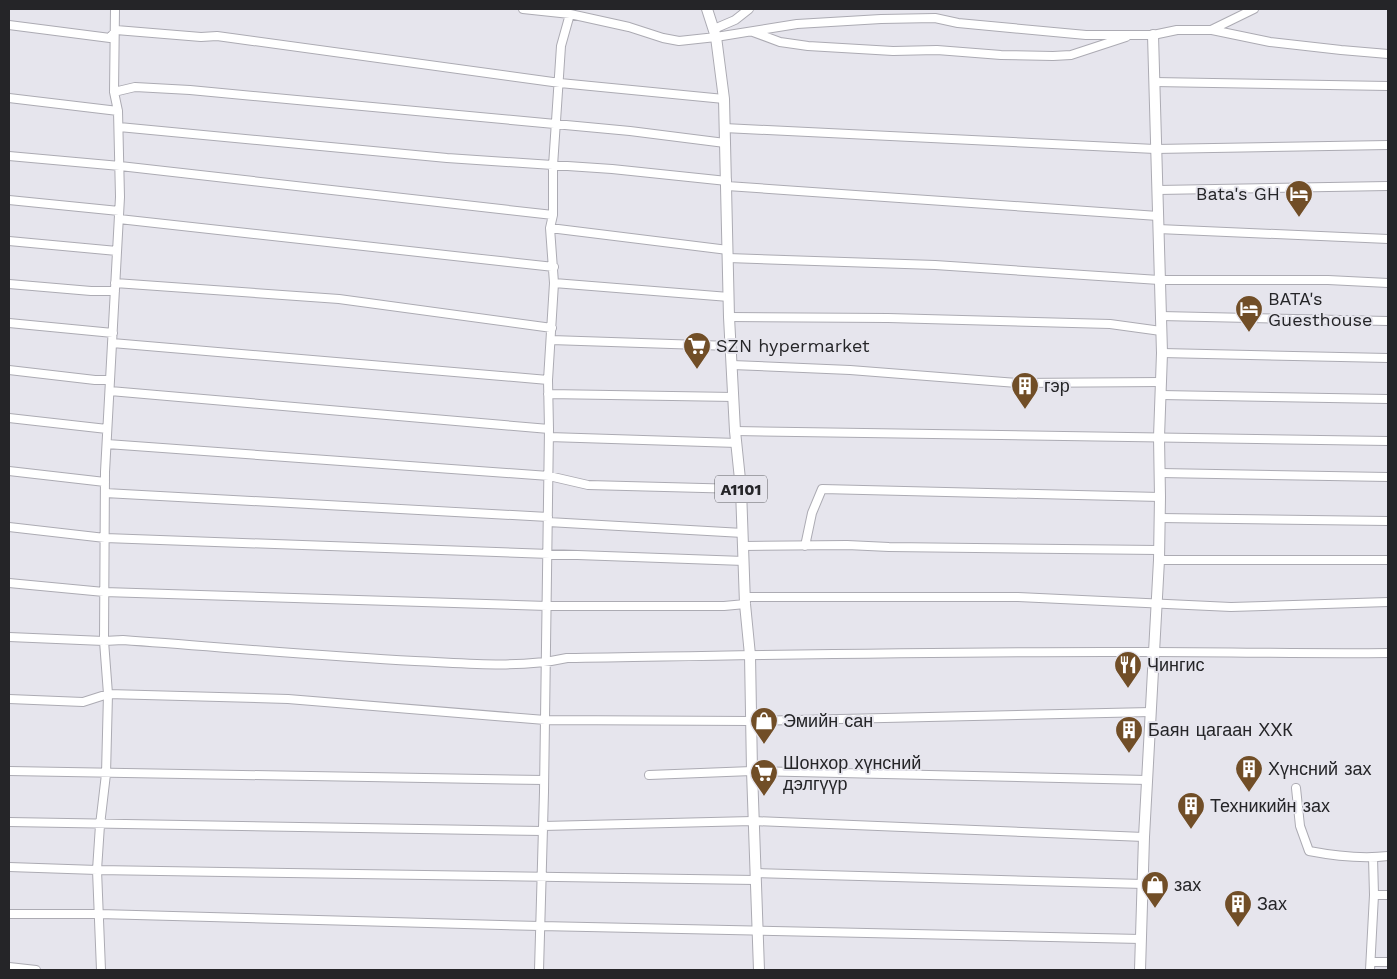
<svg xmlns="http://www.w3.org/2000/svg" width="1397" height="979" viewBox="0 0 1397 979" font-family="'Work Sans',sans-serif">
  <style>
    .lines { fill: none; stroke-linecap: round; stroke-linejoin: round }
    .minor-casing { stroke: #acabb3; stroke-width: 10 }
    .major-casing { stroke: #acabb3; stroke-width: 12 }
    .minor { stroke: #fff; stroke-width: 8 }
    .major { stroke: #fff; stroke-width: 10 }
    .labels { text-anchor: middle; stroke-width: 4; stroke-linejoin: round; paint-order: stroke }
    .shield { fill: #e6e5ed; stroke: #5f5f63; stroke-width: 1 }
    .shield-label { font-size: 16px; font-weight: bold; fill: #252528 }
    .poi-label { font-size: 18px; fill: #252528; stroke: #e6e5ed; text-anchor: start }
  </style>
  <rect width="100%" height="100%" fill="#e6e5ed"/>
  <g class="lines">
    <defs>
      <path id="minor" d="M523 9 570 14 629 27 663 38 679 41 716 37 797 24 881 19 935 18 958 23 1086 35H1153L1177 30H1211L1254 9
        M9 25 110 38 116 30 201 37 217 36 560 83 724 99
        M714 29 735 20 749 9
        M1212 30 1270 42 1341 50 1388 54
        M753 32 780 42 808 46 893 51 937 50 1001 55 1053 56 1071 55 1126 37
        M1154 82 1388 86
        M114 92 135 87 190 90 630 131 725 143
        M9 98 118 111
        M119 127 447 158 612 169 727 181
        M724 128 1155 149 1388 145
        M9 156 120 166 553 215
        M727 186 1158 216
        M1158 190 1388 186
        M9 200 119 211
        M119 219 554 267
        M550 228 728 250
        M1158 229 1388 239
        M9 241 117 251
        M728 258 935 265 1159 280H1328L1388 283
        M115 283 339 299 552 328
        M554 283 729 297
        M9 284 91 291H115
        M1161 316 1388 321
        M729 317 888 318 1110 324 1161 331
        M9 323 113 333
        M551 340 731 346
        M112 343 548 380
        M1162 353 1388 358
        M732 365 850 370 1017 383 1161 382
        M9 370 95 380H110
        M110 391 549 429
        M548 394 734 397
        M1161 395 1388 399
        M9 418 107 429
        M735 431 1388 441
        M549 437 737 443
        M107 444 549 476 588 485 741 489
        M9 471 105 482
        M1160 473 1388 477
        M105 493 548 517
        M1160 518 1388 521
        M548 522 743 533
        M9 527 105 538 744 561
        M743 546 847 545 889 547 1158 550
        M805 546 812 513 822 489 1160 497
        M1159 560H1388
        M9 583 104 592 547 606H724L745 604
        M745 597H1018L1231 607 1388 602
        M9 637 104 641 123 640C221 647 318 656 415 661 466 663 517 669 567 658 762 655 958 651 1153 652 1231 652 1310 654 1388 653
        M9 699 83 702 108 694 288 699 545 720 750 721 1151 712
        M9 771 544 780
        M649 775 752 771 1147 780
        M1296 788 1300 826 1309 851C1335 856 1362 859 1388 856
        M9 822 543 831
        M543 826 753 821 1144 837
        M9 867 97 870 755 880
        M755 873 1143 884
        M1374 895H1388
        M9 914H99L540 926 1141 939
        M1373 962H1388
        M9 967 36 970
        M101 970 97 870 100 825 106 774 108 694 104 641 105 472 120 197 118 111 114 92 115 9
        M539 970 544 792 549 429 548 380 554 283 550 228 553 215V166L561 46 570 14
        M1370 970 1374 895 1373 857"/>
      <path id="major" d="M707 9 716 37 724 99 729 317 735 431 741 489 745 604 750 655 752 771 759 970
        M1140 970 1144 837 1159 560 1160 497 1159 437 1162 353 1153 35"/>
    </defs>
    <use href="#minor" class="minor-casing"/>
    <use href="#major" class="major-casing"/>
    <use href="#minor" class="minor"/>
    <use href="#major" class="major"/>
  </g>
  <defs>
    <symbol id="hotel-pin" viewBox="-11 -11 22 30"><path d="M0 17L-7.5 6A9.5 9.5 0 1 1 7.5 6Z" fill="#714e27" stroke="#e6e5ed"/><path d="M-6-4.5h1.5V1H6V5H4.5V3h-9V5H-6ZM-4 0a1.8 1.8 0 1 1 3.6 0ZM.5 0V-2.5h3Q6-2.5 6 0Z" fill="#fff"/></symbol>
    <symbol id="supermarket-pin" viewBox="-11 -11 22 30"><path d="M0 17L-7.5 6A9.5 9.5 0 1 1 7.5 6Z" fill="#714e27" stroke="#e6e5ed"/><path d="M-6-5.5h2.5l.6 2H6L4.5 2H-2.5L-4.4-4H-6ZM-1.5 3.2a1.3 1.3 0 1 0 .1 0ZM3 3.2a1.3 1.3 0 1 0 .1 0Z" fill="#fff"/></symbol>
    <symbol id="building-pin" viewBox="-11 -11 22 30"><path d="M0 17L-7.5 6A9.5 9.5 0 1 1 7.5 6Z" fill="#714e27" stroke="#e6e5ed"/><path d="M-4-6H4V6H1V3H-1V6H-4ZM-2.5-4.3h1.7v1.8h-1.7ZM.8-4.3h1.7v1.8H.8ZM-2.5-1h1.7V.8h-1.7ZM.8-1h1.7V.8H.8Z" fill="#fff"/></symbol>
    <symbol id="restaurant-pin" viewBox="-11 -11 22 30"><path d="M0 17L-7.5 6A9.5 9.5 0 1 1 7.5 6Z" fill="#714e27" stroke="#e6e5ed"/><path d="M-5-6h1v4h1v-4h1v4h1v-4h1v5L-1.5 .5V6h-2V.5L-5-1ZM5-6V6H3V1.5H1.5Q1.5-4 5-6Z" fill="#fff"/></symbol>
    <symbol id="shop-pin" viewBox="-11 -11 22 30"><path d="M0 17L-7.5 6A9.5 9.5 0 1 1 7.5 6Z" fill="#714e27" stroke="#e6e5ed"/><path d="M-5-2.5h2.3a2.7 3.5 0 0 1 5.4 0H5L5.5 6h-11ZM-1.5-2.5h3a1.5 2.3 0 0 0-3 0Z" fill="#fff"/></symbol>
  </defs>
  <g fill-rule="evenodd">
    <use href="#hotel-pin" x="1283" y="178" width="32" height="43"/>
    <use href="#hotel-pin" x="1233" y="293" width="32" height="43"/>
    <use href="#supermarket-pin" x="681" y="330" width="32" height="43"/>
    <use href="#building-pin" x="1009" y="370" width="32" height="43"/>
    <use href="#restaurant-pin" x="1112" y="649" width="32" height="43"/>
    <use href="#shop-pin" x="748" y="705" width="32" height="43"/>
    <use href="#building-pin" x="1113" y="714" width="32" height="43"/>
    <use href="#building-pin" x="1233" y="753" width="32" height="43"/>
    <use href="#supermarket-pin" x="748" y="757" width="32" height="43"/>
    <use href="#building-pin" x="1175" y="790" width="32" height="43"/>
    <use href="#shop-pin" x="1139" y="869" width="32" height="43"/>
    <use href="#building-pin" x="1222" y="888" width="32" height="43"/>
  </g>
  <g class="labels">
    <rect class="shield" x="715" y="475.5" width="52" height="27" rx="4"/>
    <g class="shield-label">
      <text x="741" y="495">A1101</text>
    </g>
    <g class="poi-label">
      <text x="1280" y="200" text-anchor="end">Bata's GH</text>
      <text x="1268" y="305">BATA's<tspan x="1268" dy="21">Guesthouse</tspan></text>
      <text x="716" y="352">SZN hypermarket</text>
      <text x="1044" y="392">гэр</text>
      <text x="1147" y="671">Чингис</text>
      <text x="783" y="727">Эмийн сан</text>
      <text x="1148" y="736">Баян цагаан ХХК</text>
      <text x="783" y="769">Шонхор хүнсний<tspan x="783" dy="21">дэлгүүр</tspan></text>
      <text x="1268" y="775">Хүнсний зах</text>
      <text x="1210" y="812">Техникийн зах</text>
      <text x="1174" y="891">зах</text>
      <text x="1257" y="910">Зах</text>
    </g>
  </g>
  <rect width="1397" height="979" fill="none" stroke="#252528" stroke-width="20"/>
</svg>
